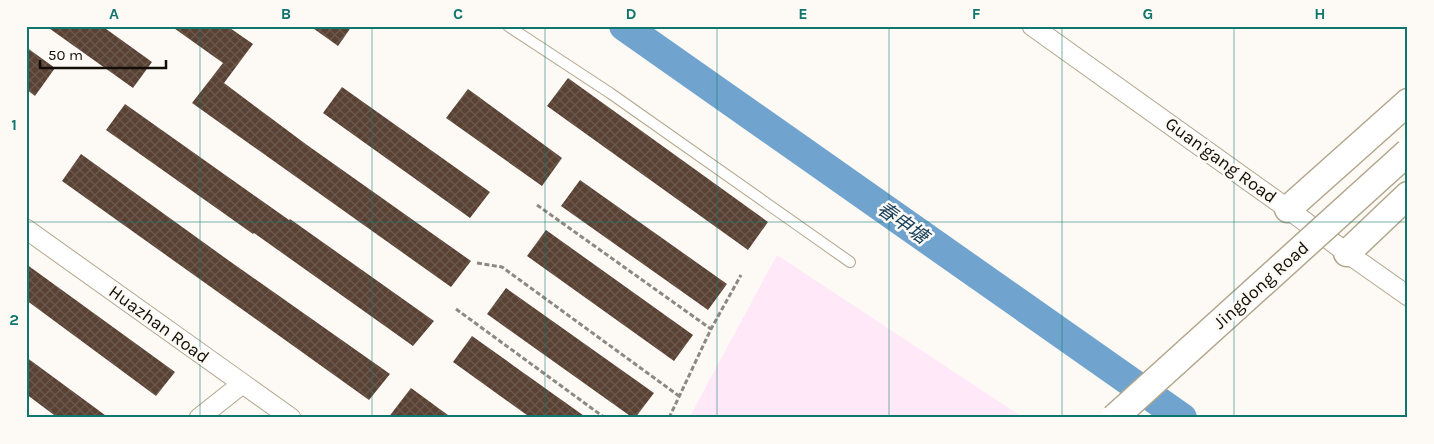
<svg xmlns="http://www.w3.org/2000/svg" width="1434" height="444" viewBox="0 0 1434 444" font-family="Karla,'Noto Sans SC',sans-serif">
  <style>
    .commercial { fill: #ffe9f8 }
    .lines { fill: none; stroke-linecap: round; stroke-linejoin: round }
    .river { stroke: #70a4ce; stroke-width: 30 }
    .building { fill: url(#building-cross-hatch) }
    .lane-casing { stroke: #b2a68c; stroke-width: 12 }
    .street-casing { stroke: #b2a68c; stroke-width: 21 }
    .secondary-casing { stroke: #b2a68c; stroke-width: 29 }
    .path { stroke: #8d8982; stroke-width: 3; stroke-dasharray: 5 2.5; stroke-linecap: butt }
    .lane { stroke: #fff; stroke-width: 10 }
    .street { stroke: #fff; stroke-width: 19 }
    .secondary { stroke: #fff; stroke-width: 26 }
    .secondary-bridge-casing { stroke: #b2a68c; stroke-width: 29; stroke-linecap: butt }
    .secondary-bridge { stroke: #fff; stroke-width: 26 }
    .grid { fill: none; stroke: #0f766e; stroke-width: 1; stroke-opacity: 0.55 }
    .labels { text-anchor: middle; stroke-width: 5; stroke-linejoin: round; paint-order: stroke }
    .street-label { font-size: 18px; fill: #130e06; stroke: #fdfaf5 }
    .water-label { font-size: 19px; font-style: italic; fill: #143d5a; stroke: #fdfaf5 }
    .neatline { fill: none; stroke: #0f766e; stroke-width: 2 }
    .grid-label { font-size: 16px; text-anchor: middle; font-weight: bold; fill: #0f766e }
  </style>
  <defs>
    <pattern id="building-cross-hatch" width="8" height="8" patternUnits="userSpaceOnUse" patternTransform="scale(1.25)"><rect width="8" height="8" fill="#594134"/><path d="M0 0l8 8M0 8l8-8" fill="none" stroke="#6c594e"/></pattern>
  </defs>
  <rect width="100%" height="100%" fill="#fdfaf5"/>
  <path class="commercial" d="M777 255 1024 418H689Z"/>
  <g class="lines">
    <path class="river" d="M624 26 1182 418"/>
  </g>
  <path class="building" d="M46 26H102L152 62 133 88Z
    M171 26H227L253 44 224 83 307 145 471 261 451 287 192 103 223 63Z
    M310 26H352L338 46Z
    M26 47 55 68 35 96 26 89Z
    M568 78 768 222 748 250 547 106Z
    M342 87 490 192 470 218 323 113Z
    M468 89 562 158 542 186 446 118Z
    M125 104 289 220 290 219 434 321 413 346 254 233 253 234 106 130Z
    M81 154 228 260 390 374 369 400 222 295 62 181Z
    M580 180 727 284 708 310 561 206Z
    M546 230 693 335 674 361 527 256Z
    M26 264 175 372 156 396 26 300Z
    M506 288 654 393 635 418H633L487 314Z
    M472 336 587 418H531L453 362Z
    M26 357 109 418H58L26 394Z
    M411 388 452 418H388Z"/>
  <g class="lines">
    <defs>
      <path id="lane" d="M508 26 610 93 850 262"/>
      <path id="street" d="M1032 26 1288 209 1347 253 1408 296
        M26 229 291 418
        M199 418 242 384"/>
      <path id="secondary" d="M1288 209 1408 102
        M1347 253 1408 195"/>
    </defs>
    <use href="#lane" class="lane-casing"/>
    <use href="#street" class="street-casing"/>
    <use href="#secondary" class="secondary-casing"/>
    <path class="path" d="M537 205 711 329
      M477 263 502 267 679 396
      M456 309 605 418
      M669 418 711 329 741 275"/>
    <use href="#lane" class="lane"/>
    <use href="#street" class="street"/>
    <use href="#secondary" class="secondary"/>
    <defs>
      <path id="secondary-bridge" d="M1114 418 1408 152"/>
    </defs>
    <use href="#secondary-bridge" class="secondary-bridge-casing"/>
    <use href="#secondary-bridge" class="secondary-bridge"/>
  </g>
  <path class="grid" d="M200 26V418M372 26V418M545 26V418M717 26V418M889 26V418M1062 26V418M1234 26V418M26 222H1408"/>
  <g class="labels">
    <g class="street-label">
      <text transform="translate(1221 160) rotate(36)" y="6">Guan'gang Road</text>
      <text transform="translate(1261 285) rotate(-42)" y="6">Jingdong Road</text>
      <text transform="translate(159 324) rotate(36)" y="6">Huazhan Road</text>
    </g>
    <g class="water-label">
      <text transform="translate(903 222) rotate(35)" y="7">春申塘</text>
    </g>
  </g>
  <rect width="1434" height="444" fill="none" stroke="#fdfaf5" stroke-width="55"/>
  <path d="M40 60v8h126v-8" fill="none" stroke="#130e06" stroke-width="2.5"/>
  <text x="48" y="60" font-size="15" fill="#130e06" stroke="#fdfaf5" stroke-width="4" paint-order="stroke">50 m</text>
  <rect x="28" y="28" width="1378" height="388" class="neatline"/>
  <g class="grid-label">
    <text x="114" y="19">A</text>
    <text x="286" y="19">B</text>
    <text x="458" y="19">C</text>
    <text x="631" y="19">D</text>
    <text x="803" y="19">E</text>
    <text x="976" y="19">F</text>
    <text x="1148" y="19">G</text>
    <text x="1320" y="19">H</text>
    <text x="14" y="130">1</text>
    <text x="14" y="325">2</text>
  </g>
</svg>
